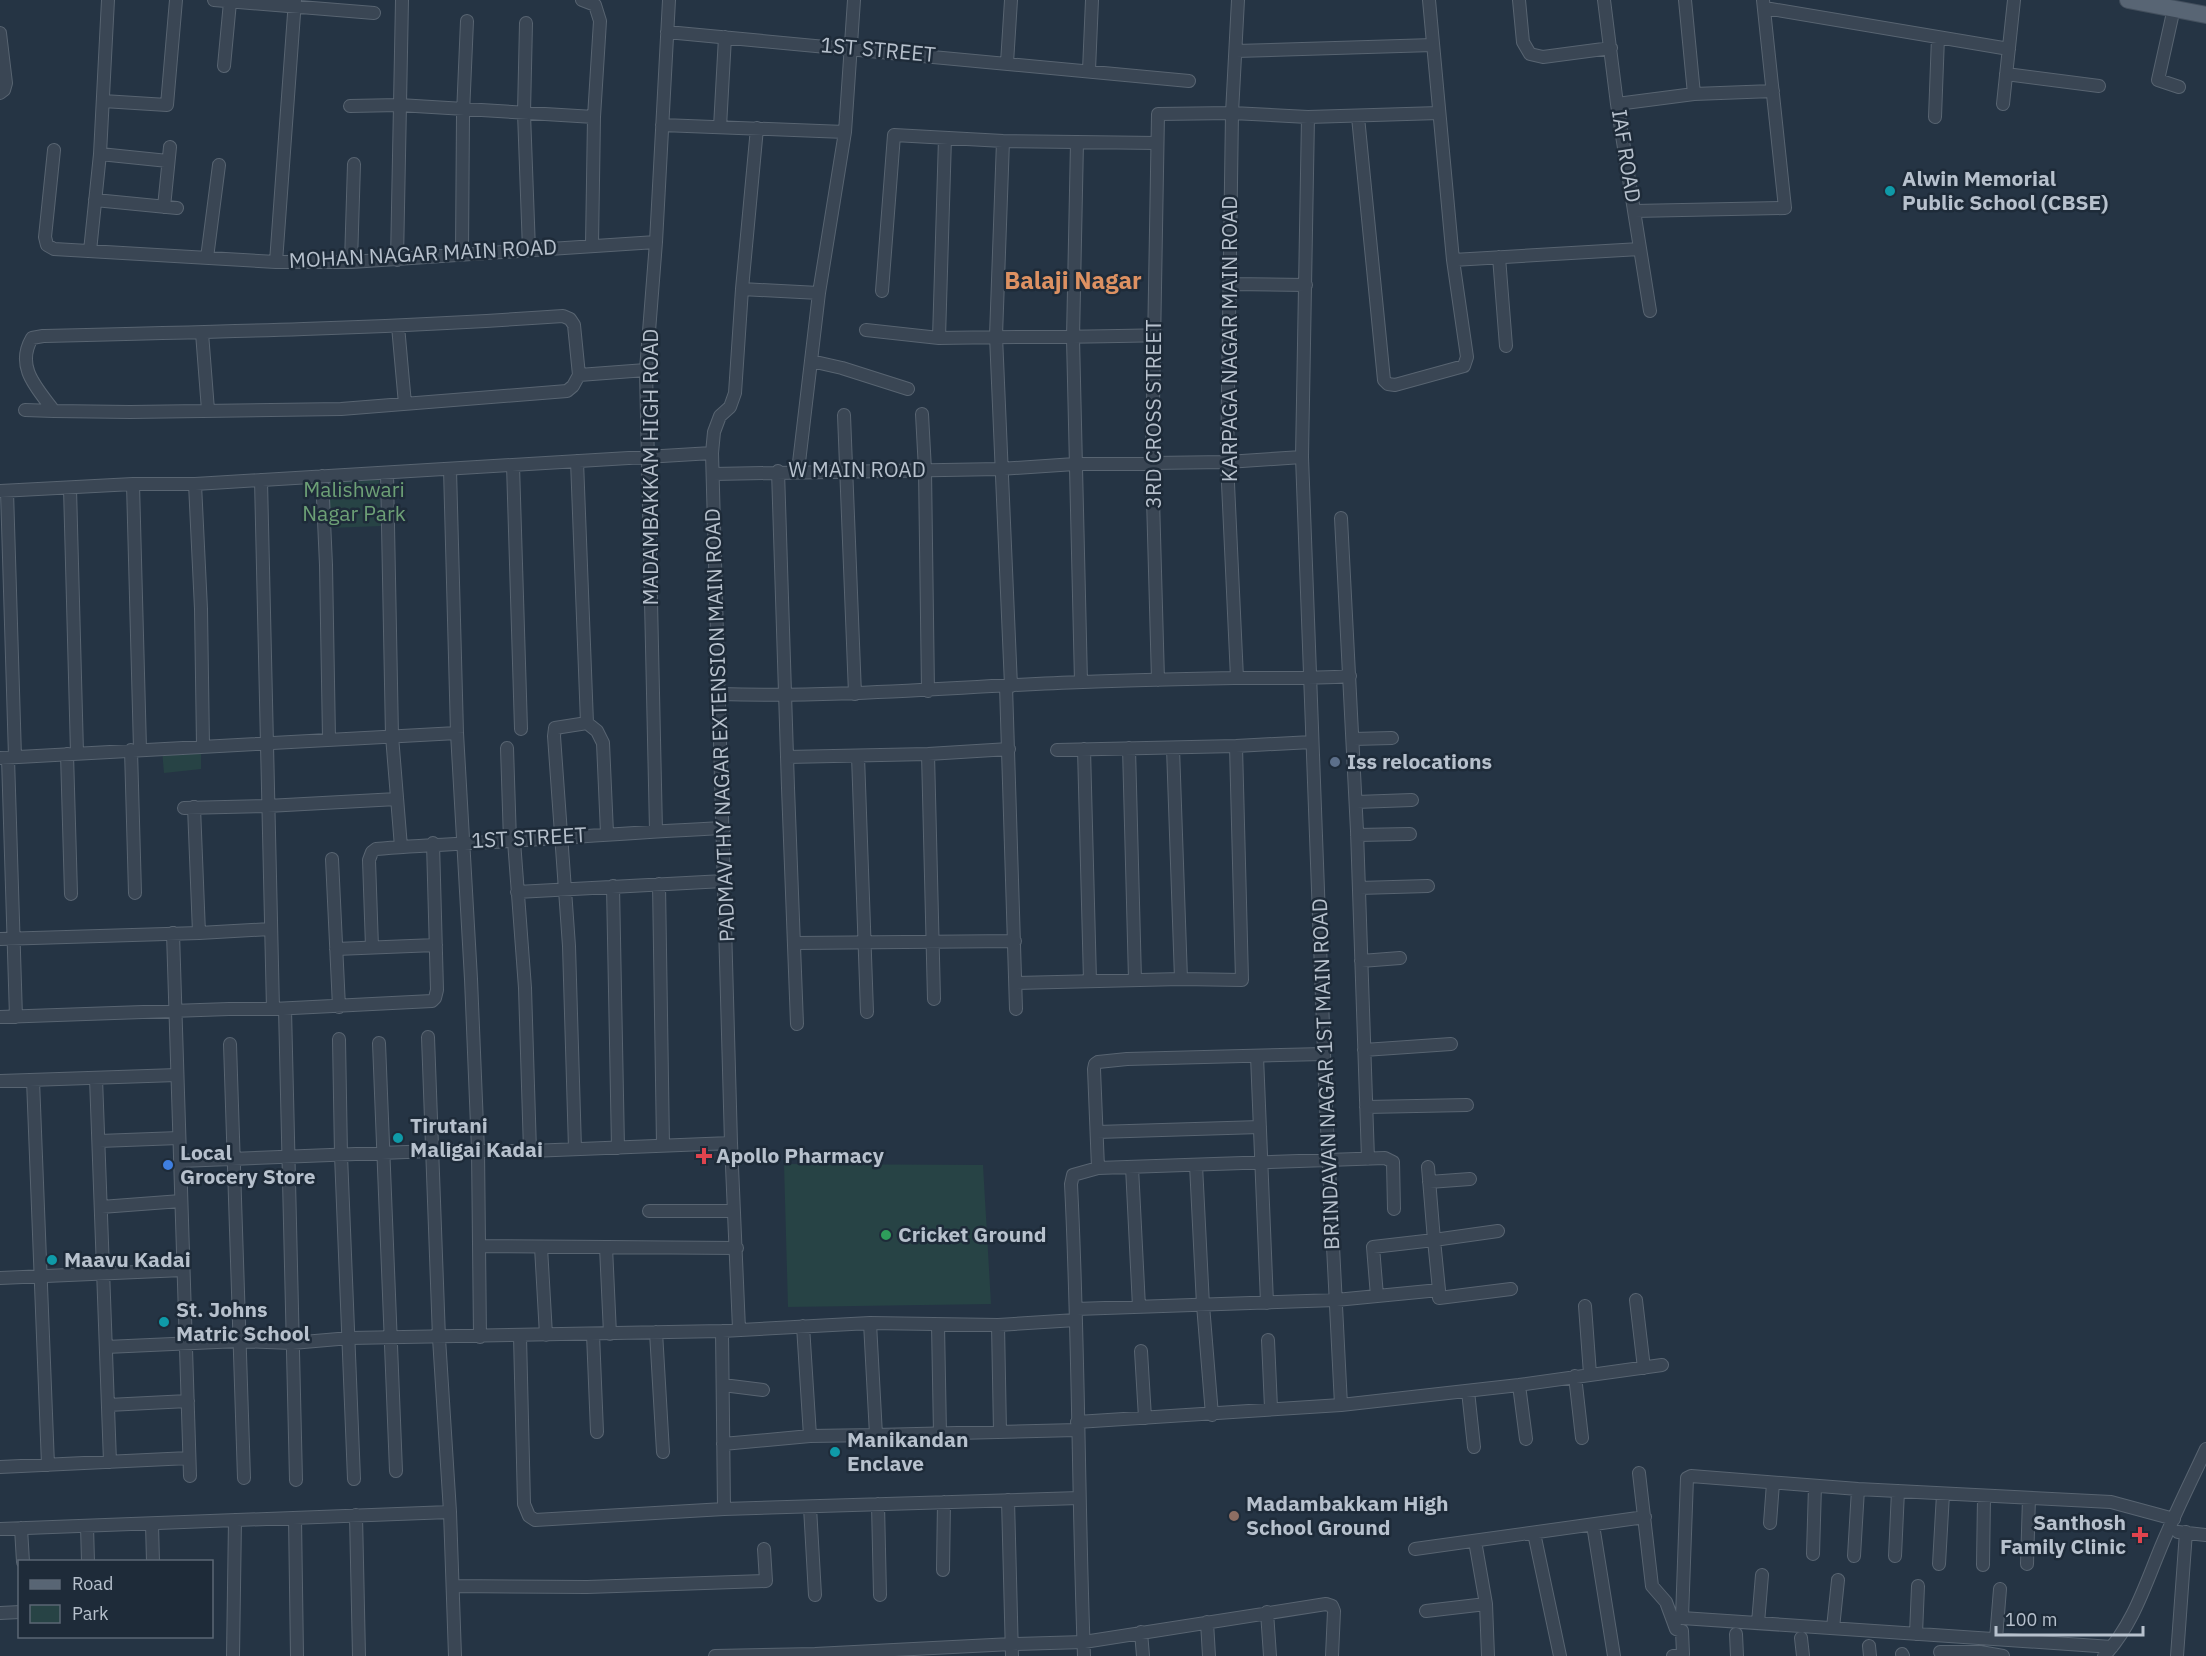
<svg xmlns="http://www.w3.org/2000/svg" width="2206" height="1656" viewBox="0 0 2206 1656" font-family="'IBM Plex Sans',sans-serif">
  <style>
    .green { fill: #274345 }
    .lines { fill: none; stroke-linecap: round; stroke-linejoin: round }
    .minor-casing { stroke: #586471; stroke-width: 14 }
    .major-casing { stroke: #434f5d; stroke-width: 18 }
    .minor { stroke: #3a4654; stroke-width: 12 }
    .major { stroke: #586574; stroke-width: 16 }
    .culture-dot { fill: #0f9aa8; stroke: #1e2b39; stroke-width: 2 }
    .service-dot { fill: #5c6f8a; stroke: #1e2b39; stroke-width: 2 }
    .health-dot { fill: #e0444e; stroke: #1e2b39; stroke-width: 2 }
    .shop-dot { fill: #3f7fe0; stroke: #1e2b39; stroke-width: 2 }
    .leisure-dot { fill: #2e9e5b; stroke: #1e2b39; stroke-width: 2 }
    .education-dot { fill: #8d6e63; stroke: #1e2b39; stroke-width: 2 }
    .labels { text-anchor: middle; stroke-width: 5; stroke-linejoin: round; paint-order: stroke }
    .street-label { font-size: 21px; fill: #b7c1cd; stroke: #1e2b39 }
    .poi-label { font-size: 21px; font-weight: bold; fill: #b7c1cd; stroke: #1e2b39; text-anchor: start }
    .park-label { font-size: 21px; fill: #6da076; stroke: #1e2b39 }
    .quarter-label { font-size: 24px; font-weight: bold; fill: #dd9162; stroke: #1e2b39 }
  </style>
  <rect width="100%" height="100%" fill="#253444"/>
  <path class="green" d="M327 476 379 477 381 526 329 528Z
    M201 749V769L164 773 162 750Z
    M784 1164 983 1165 991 1304 788 1307Z"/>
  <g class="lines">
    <defs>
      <path id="minor" d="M214 0 374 13
        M582 0 595 5 600 21 594 117 592 245
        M1519 0 1523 42 1530 54 1543 57 1611 48
        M1604 0 1617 104 1650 311
        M1685 0 1694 94
        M1765 8 2009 49
        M2174 8 2158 80 2179 87
        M526 23 524 113 529 250
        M667 32 1189 81
        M0 33 6 83 4 90 0 93
        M1236 51 1433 45
        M1007 63 1011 0
        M224 66 230 2
        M1089 70 1092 0
        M2006 74 2099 86
        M103 101 167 105 176 0
        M1617 104 1694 94 1773 91
        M2003 104 2014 0
        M350 106 399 105 594 117
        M1308 117 1302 457 1326 1107 1341 1405
        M1358 117 1384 380 1388 384 1395 385 1464 366 1467 357 1453 260 1429 0
        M1935 117 1938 37
        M662 125 845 132 854 0
        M720 127 725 37
        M1003 141 996 336 1011 686
        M1077 142 1073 338 1081 682
        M54 150 45 237 47 245 54 249 276 262H351L656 242
        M100 154 168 161
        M95 200 177 208
        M164 207 170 147
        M1634 211 1785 208 1763 0
        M90 251 100 154 108 0
        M462 253 463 114 467 21
        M1499 257 1506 346
        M207 258 219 165
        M397 260 402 0
        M1453 260 1640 249
        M276 262 295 0
        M351 262 354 164
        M1230 284 1306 285
        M742 289 819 293
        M882 291 894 135 1003 141 1157 143
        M398 326 405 404
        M866 330 939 338 945 138
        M202 333 208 410
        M939 338C1011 336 1082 338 1154 335
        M811 361 842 368 908 389
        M579 375 573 386 567 391 341 409 130 412 54 411C37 388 15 367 32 338L43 336C216 332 390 328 563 316L570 319 574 325 579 375 646 370
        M25 410 54 411
        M922 414 925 470 928 691
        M844 415 855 694
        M513 465 521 729
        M450 469 457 733 471 979 478 1150 480 1337
        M778 471 788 788 797 1024
        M798 471 819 293 845 132
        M387 473 392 736 401 847
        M713 474 1000 469 1075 464 1227 462 1302 457
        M322 476 326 565 329 739
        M261 480 273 1009
        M133 484 140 749
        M195 484 201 609 203 746
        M70 488 77 753
        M0 491 133 484H195L712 453
        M7 491 15 757
        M1341 518 1357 831 1368 1159
        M1237 678 1227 462 1232 113 1238 0
        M1158 680 1152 462 1158 114 1232 113 1308 117 1439 113
        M1006 686 1016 1009
        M720 694C842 698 962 686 1083 682 1134 680 1186 679 1237 678 1275 678 1312 679 1350 676
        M587 723 597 731 603 743 607 833
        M1353 739 1392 738
        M507 748 510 841
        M1129 748 1135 980
        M1173 748 1181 979
        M1084 749 1090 981
        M131 750 135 893
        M1057 750 1236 746 1312 742
        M67 754 71 894
        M928 754 934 999
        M858 756 867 1012
        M787 757 928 754 1009 749
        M0 758 457 733
        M8 758 16 1017
        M1356 802 1412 800
        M194 807 199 933
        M184 808 267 806 397 799
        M656 831 646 370 656 242 669 0
        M1357 835 1410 834
        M514 841 525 988 530 1151
        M332 859 339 1007
        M659 884 663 1145
        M613 886 618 1148
        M1359 888 1428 886
        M517 892 724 881
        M173 933 190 1476
        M0 939 199 933 270 929
        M795 943 1015 941
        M372 947 369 860 372 852 376 849C420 845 464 844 508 841 580 837 652 831 724 828
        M336 949 436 945
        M1361 961 1400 958
        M1016 983 1181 979 1242 980 1236 746
        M285 1009 296 1480
        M0 1017 229 1009H273L432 1001 435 998 437 990 433 843
        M428 1037 439 1338 450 1512 455 1656
        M339 1039 341 1155 354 1479
        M379 1043 396 1471
        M230 1044 244 1478
        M1364 1050 1451 1044
        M1257 1056 1267 1303
        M96 1078 110 1462
        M33 1080 48 1465
        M0 1081 177 1075
        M1366 1107 1467 1105
        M1097 1132 1260 1127
        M99 1141 179 1138
        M575 1149 569 946 554 736 555 728 587 723 577 461
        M180 1161 432 1151H530L731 1143
        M1196 1165 1203 1305 1212 1415
        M1132 1167 1139 1307
        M1428 1167 1434 1240 1498 1231
        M1098 1168 1094 1069 1095 1064 1098 1062 1127 1059 1324 1054
        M1429 1182 1470 1179
        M101 1207 181 1201
        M649 1211H734
        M481 1246 737 1248
        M541 1247 546 1335
        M606 1247 610 1334
        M0 1278 183 1270
        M1439 1298 1511 1289
        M1636 1300 1644 1368
        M1585 1306 1590 1374
        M1076 1309 1336 1300 1439 1290 1434 1240 1373 1247 1377 1296
        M870 1323 876 1435 1077 1430
        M938 1325 940 1434
        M998 1325 1000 1432
        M803 1326 810 1436
        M739 1329 731 1143 712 453 714 432 720 416 730 407 735 393 742 289 757 128
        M722 1331 724 1509 1079 1498
        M656 1332 663 1452
        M593 1334 597 1432
        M520 1336 524 1504 529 1516 535 1520 724 1509
        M1268 1340 1271 1408
        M106 1347 239 1341 292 1343 350 1338 722 1331 870 1323 998 1325 1076 1320
        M1141 1351 1145 1418
        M1575 1376 1582 1438
        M723 1385 763 1390
        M1519 1385 1526 1439
        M1468 1391 1474 1447
        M108 1405 188 1401
        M1077 1422 1341 1405 1519 1385 1662 1365
        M723 1444 810 1436 876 1435
        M0 1467 189 1458
        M1639 1473 1652 1586 1666 1602 1676 1629 1682 1631 1683 1654 1673 1656
        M1008 1500 1012 1656
        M878 1504 880 1595
        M810 1507 815 1595
        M356 1515 359 1656
        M295 1518 297 1656
        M1770 1523 1773 1483
        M152 1524 153 1562
        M1593 1525 1614 1656
        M87 1526 88 1562
        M21 1528 23 1562
        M0 1529 450 1512
        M2178 1532 2206 1535
        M1534 1533 1560 1656
        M1475 1541 1486 1604 1488 1656
        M1415 1549 1645 1517
        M1813 1554 1815 1486
        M1854 1556 1858 1489
        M1895 1556 1898 1491
        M1939 1564 1943 1494
        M2027 1564 2029 1498
        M1983 1565 1984 1497
        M943 1570 944 1502
        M453 1586 587 1587 766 1581 764 1549
        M1426 1611 1486 1604
        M1267 1612 1270 1656
        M0 1613 20 1612
        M1207 1622 1209 1656
        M1758 1623 1762 1575
        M1833 1628 1838 1580
        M1141 1632 1143 1656
        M1736 1634 1737 1656
        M1916 1634 1918 1586
        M1801 1638 1803 1656
        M1996 1639 2000 1589
        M1869 1646 1870 1656
        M2112 1647 1682 1618 1687 1478 1691 1476 1858 1489 2111 1502 2174 1519
        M1940 1652H1980L2003 1656
        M1902 1654 1903 1656
        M233 1656 235 1520
        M715 1656 815 1654 1012 1644 1084 1642 1326 1604 1332 1606 1334 1611 1332 1656
        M1084 1656C1078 1499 1079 1341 1071 1184L1073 1175 1098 1168 1385 1158 1393 1162 1394 1209
        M2104 1656C2136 1622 2148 1575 2167 1533 2179 1505 2193 1477 2206 1449
        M2177 1656 2186 1532"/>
      <path id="major" d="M2128 0 2206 15"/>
    </defs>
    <use href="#minor" class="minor-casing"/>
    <use href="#major" class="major-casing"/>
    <use href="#minor" class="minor"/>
    <use href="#major" class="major"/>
  </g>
  <g class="culture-dot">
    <circle cx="1890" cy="191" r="6"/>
    <circle cx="398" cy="1138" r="6"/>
    <circle cx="52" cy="1260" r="6"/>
    <circle cx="164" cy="1322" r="6"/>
    <circle cx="835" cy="1452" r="6"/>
  </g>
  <circle class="service-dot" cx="1335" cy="762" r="6"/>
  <g class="health-dot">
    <path d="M701 1147h6v6h6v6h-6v6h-6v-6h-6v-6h6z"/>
    <path d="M2137 1526h6v6h6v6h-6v6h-6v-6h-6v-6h6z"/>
  </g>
  <circle class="shop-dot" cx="168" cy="1165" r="6"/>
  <circle class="leisure-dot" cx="886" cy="1235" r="6"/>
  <circle class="education-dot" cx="1234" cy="1516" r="6"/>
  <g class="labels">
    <g class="street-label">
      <text transform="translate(878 50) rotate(5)" y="7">1ST STREET</text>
      <text transform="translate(1626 156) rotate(81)" y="7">IAF ROAD</text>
      <text transform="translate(423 254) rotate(-3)" y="7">MOHAN NAGAR MAIN ROAD</text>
      <text transform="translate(1230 339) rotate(-90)" y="7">KARPAGA NAGAR MAIN ROAD</text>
      <text transform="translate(1154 414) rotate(-90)" y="7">3RD CROSS STREET</text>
      <text transform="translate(651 467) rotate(-90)" y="7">MADAMBAKKAM HIGH ROAD</text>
      <text x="857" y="477">W MAIN ROAD</text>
      <text transform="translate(720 725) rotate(-92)" y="7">PADMAVTHY NAGAR EXTENSION MAIN ROAD</text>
      <text transform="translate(529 838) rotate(-3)" y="7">1ST STREET</text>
      <text transform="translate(1326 1074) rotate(-92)" y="7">BRINDAVAN NAGAR 1ST MAIN ROAD</text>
    </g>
    <g class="poi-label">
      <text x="1902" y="186">Alwin Memorial<tspan x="1902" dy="24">Public School (CBSE)</tspan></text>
      <text x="1347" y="769">Iss relocations</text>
      <text x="410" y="1133">Tirutani<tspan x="410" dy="24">Maligai Kadai</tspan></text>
      <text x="180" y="1160">Local<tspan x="180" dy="24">Grocery Store</tspan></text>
      <text x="716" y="1163">Apollo Pharmacy</text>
      <text x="898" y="1242">Cricket Ground</text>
      <text x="64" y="1267">Maavu Kadai</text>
      <text x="176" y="1317">St. Johns<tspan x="176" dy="24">Matric School</tspan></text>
      <text x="847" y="1447">Manikandan<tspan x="847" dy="24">Enclave</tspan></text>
      <text x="1246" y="1511">Madambakkam High<tspan x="1246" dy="24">School Ground</tspan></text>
      <text x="2126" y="1530" text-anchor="end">Santhosh<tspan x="2126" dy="24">Family Clinic</tspan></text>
    </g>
    <g class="park-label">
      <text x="354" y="497">Malishwari<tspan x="354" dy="24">Nagar Park</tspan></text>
    </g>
    <g class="quarter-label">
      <text x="1073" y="289">Balaji Nagar</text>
    </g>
  </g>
  <rect x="18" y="1560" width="195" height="78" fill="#1e2b39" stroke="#5b6774" stroke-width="1.5"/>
  <rect x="30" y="1580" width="30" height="9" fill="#586574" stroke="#5b6774" stroke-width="1.5"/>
  <text x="72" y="1590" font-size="18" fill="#b7c1cd">Road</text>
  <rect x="30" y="1605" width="30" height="18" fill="#274345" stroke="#5b6774" stroke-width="1.5"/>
  <text x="72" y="1620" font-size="18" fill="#b7c1cd">Park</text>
  <path d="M1996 1626v9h147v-9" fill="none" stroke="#b7c1cd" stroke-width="3"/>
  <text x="2005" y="1626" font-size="18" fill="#b7c1cd" stroke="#1e2b39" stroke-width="4.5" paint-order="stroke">100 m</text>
</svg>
